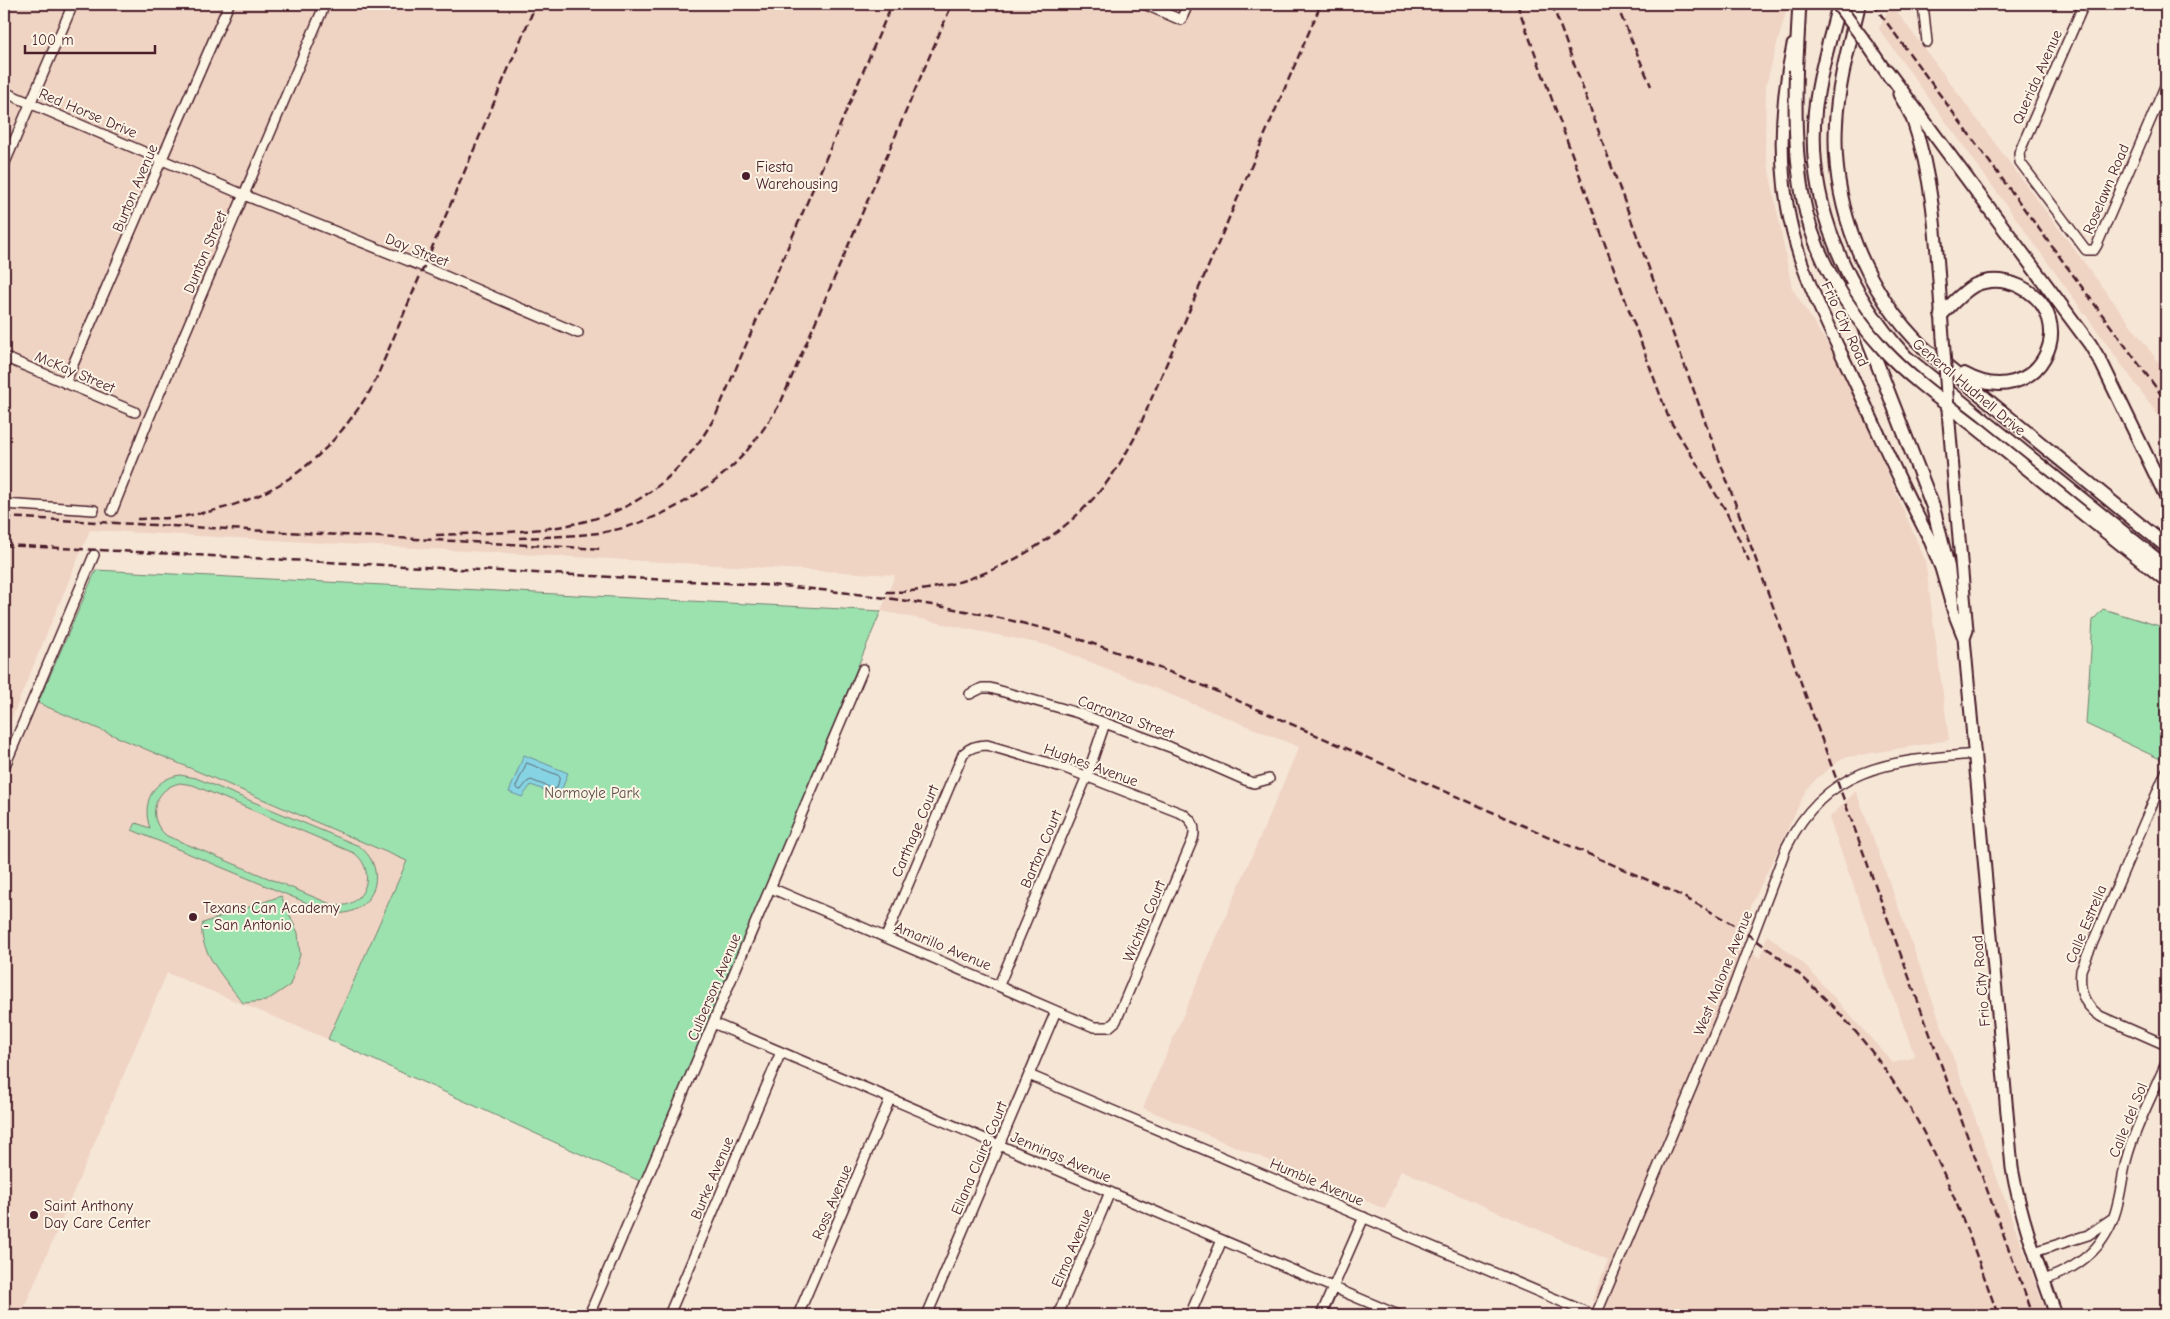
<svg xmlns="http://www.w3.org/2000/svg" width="2170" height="1319" viewBox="0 0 2170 1319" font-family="'Comic Neue',sans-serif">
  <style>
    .built { fill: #efd3c3 }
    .green { fill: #9ce2af; stroke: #73806d; fill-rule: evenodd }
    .water { fill: #86d4e3; stroke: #6e8c99 }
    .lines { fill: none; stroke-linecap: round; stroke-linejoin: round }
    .shore { stroke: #626775; stroke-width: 1 }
    .minor-casing { stroke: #4a1f2b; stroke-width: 12 }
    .major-casing { stroke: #4a1f2b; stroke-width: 15 }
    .highway-casing { stroke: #4a1f2b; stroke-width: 16 }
    .minor { stroke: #fcf5e5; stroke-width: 9 }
    .major { stroke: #fcf5e5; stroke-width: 11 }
    .highway { stroke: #fcf5e5; stroke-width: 12 }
    .rail { stroke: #4a1f2b; stroke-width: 2.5; stroke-dasharray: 8 4; stroke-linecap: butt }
    .major-bridge-casing { stroke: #4a1f2b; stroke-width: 15; stroke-linecap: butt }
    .highway-bridge-casing { stroke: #4a1f2b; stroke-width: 16; stroke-linecap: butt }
    .major-bridge { stroke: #fcf5e5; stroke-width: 11 }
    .highway-bridge { stroke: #fcf5e5; stroke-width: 12 }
    .poi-dot { fill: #4a1f2b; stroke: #fcf5e5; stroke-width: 2 }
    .labels { text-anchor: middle; stroke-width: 4; stroke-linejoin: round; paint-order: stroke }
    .street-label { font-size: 15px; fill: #4a1f2b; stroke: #fcf5e5 }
    .poi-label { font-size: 15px; fill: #4a1f2b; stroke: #fcf5e5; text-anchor: start }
    .park-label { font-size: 15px; fill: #5e504c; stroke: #fcf5e5 }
  </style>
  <rect width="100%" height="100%" fill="#f6e6d6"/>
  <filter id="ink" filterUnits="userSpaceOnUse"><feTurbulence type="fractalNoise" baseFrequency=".02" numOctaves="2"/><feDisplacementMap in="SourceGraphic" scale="10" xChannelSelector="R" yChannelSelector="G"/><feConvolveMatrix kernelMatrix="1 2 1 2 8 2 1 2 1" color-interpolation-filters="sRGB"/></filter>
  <g filter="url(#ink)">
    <path class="built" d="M4 4H1788L1766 85 1765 149 1792 288 1843 369 1925 560 1949 740 1843 758 1817 778 1806 790 1733 944 1760 958 1767 935 1804 964 1893 1063 1915 1057 1829 818 1856 791 2047 1315H1625L1592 1301 1608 1260 1401 1170 1385 1209 1143 1108 1299 747 1051 646 881 611 895 575 90 530 4 736Z
      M1891 4 2166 372V426L1879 29Z
      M38 703 407 861 328 1039 167 973 21 1315H4V787Z"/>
    <path class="green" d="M96 570 881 611 642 1182 328 1039 407 861 38 703Z
      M2103 609 2166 628V745L2160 759 2086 724 2093 620Z
      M180 775 196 778 359 846C392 871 372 919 331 913L132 830 136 823 150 828C141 803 153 779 180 775ZM180 783 193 785 354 853C379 871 364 911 333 905L167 836C145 819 154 788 180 783Z
      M281 896 298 933 300 955 290 985 266 1001 243 1003C229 984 195 948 203 923Z"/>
    <path class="water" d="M524 755 568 773 560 794 557 795 531 785 522 797 509 792Z"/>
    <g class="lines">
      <path class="shore" d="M527 763 560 776 557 788 554 789 531 780 527 782 521 790 517 789 516 787Z"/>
      <defs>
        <path id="minor" d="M1144 4 1181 20 1188 4
          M1923 4 1927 42
          M2084 4 2019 153 2020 162 2086 250H2094L2097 245 2166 84
          M4 92 244 195 424 267 578 333
          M4 165 73 4
          M4 357 135 412
          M65 383 229 4
          M4 504 94 510
          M112 511 149 418 325 4
          M970 694 982 688H990L1078 713 1170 747 1245 780 1254 783 1269 779
          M4 768 94 555
          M2166 772 2081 970C2079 991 2083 1004 2100 1016L2166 1045
          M771 888 1056 1011 1094 1027H1109L1116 1021 1193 839C1196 827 1193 821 1183 814L1065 768 987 745C977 745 970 747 963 754L886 937
          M999 985 1087 776 1105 723
          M713 1023 1398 1315
          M1029 1075 1593 1315
          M2034 1252 2088 1235 2113 1218
          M2044 1280C2083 1266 2109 1244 2118 1202 2122 1186 2123 1170 2128 1154 2137 1123 2154 1092 2166 1063
          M589 1315 863 669
          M669 1315 781 1052
          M798 1315 890 1099
          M927 1315 1056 1011
          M1058 1315 1110 1192
          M1190 1315 1222 1240
          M1321 1315 1364 1217
          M1596 1315 1730 996 1786 848C1827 764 1893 761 1976 754"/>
        <path id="major" d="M1867 44 1890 78
          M1793 45C1777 120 1777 196 1804 269 1819 310 1839 348 1857 387 1881 438 1903 489 1929 538L1941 568 1954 613 1964 638 2012 1168C2021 1219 2039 1267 2056 1315
          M1899 94C1904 103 1910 112 1913 121 1937 189 1937 265 1943 337
          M1949 423 1967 630 1964 638"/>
        <path id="highway" d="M1839 4C1830 39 1819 75 1815 111 1806 202 1846 291 1906 357L2166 567
          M1859 4C1850 43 1838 82 1836 123 1831 205 1865 292 1925 349L2166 546
          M1796 70 1799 11
          M1887 71 2090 344 2102 364 2166 496
          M1851 289 1870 345 1933 507 1948 567 1952 604
          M1941 315C1951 305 1962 292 1975 285 1989 279 2005 280 2019 286 2086 318 2038 415 1964 374
          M2085 515 2166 580"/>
      </defs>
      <use href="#minor" class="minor-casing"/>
      <use href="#major" class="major-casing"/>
      <use href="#highway" class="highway-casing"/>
      <use href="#minor" class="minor"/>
      <use href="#major" class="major"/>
      <use href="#highway" class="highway"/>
      <path class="rail" d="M1517 4 1669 419 1725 509 1749 561
        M1552 4 2033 1315
        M1616 4 1651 86
        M1873 4 2166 401
        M4 517 603 549
        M137 519C153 518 170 519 186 516 275 502 327 461 373 386L536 4
        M436 535C558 530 648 535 716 415L892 4
        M519 538C546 537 573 536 599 533 652 525 708 494 744 454 758 438 770 420 781 402L952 4
        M4 545 783 586C866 594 948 605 1030 625 1086 639 1141 661 1195 682L1657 884C1690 900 1723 917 1753 938 1830 992 1891 1065 1932 1149 1959 1203 1978 1260 1998 1315
        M886 592C963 593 1041 555 1092 500 1110 481 1123 459 1135 437L1321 4"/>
      <defs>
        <path id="major-bridge" d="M1837 4 1867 44
          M1943 337 1949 423"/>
        <path id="highway-bridge" d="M1796 70C1795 112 1795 156 1803 198 1813 253 1846 309 1884 350 1911 379 1945 403 1976 427 2012 456 2049 486 2085 515"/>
      </defs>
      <use href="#major-bridge" class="major-bridge-casing"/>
      <use href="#highway-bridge" class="highway-bridge-casing"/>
      <use href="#major-bridge" class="major-bridge"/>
      <use href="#highway-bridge" class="highway-bridge"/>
    </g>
  </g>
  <g class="poi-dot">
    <circle cx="746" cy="176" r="5"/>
    <circle cx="193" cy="917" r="5"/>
    <circle cx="34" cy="1215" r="5"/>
  </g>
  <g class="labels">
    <g class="street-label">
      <text transform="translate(2037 77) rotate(-66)" y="5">Querida Avenue</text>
      <text transform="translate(88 113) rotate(23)" y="5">Red Horse Drive</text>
      <text transform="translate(135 188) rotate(-67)" y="5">Burton Avenue</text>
      <text transform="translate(2106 189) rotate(-67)" y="5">Roselawn Road</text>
      <text transform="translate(417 250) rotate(22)" y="5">Day Street</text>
      <text transform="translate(205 252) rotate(-67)" y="5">Dunton Street</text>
      <text transform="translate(1845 324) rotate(65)" y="5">Frio City Road</text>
      <text transform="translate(75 372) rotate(23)" y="5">McKay Street</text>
      <text transform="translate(1969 387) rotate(40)" y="5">General Hudnell Drive</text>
      <text transform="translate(1126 717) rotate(20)" y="5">Carranza Street</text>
      <text transform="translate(1091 765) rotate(20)" y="5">Hughes Avenue</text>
      <text transform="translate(915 831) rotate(-67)" y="5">Carthage Court</text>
      <text transform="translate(1041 849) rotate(-67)" y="5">Barton Court</text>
      <text transform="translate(1144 921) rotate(-67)" y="5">Wichita Court</text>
      <text transform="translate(2086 924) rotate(-67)" y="5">Calle Estrella</text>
      <text transform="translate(943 946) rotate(23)" y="5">Amarillo Avenue</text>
      <text transform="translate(1723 973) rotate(-68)" y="5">West Malone Avenue</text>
      <text transform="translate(1981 981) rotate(-95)" y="5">Frio City Road</text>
      <text transform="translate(714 987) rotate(-67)" y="5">Culberson Avenue</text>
      <text transform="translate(2128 1120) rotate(-68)" y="5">Calle del Sol</text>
      <text transform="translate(1061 1157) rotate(23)" y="5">Jennings Avenue</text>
      <text transform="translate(979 1158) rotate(-67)" y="5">Ellana Claire Court</text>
      <text transform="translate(712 1178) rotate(-67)" y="5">Burke Avenue</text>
      <text transform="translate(1317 1182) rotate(23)" y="5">Humble Avenue</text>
      <text transform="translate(832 1202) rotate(-67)" y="5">Ross Avenue</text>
      <text transform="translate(1072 1248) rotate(-67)" y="5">Elmo Avenue</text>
    </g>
    <g class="poi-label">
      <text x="756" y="172">Fiesta<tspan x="756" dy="17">Warehousing</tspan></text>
      <text x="203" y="913">Texans Can Academy<tspan x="203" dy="17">- San Antonio</tspan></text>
      <text x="44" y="1211">Saint Anthony<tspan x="44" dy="17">Day Care Center</tspan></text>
    </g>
    <g class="park-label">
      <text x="592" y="798">Normoyle Park</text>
    </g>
  </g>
  <rect width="2170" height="1319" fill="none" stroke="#fcf5e5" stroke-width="20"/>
  <rect x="10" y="10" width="2150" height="1299" fill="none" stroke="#4a1f2b" stroke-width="2" filter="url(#ink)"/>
  <path d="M25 45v8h130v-8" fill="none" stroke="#4a1f2b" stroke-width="2.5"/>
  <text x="32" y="45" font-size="15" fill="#4a1f2b" stroke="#fcf5e5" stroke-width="4" paint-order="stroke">100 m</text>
</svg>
